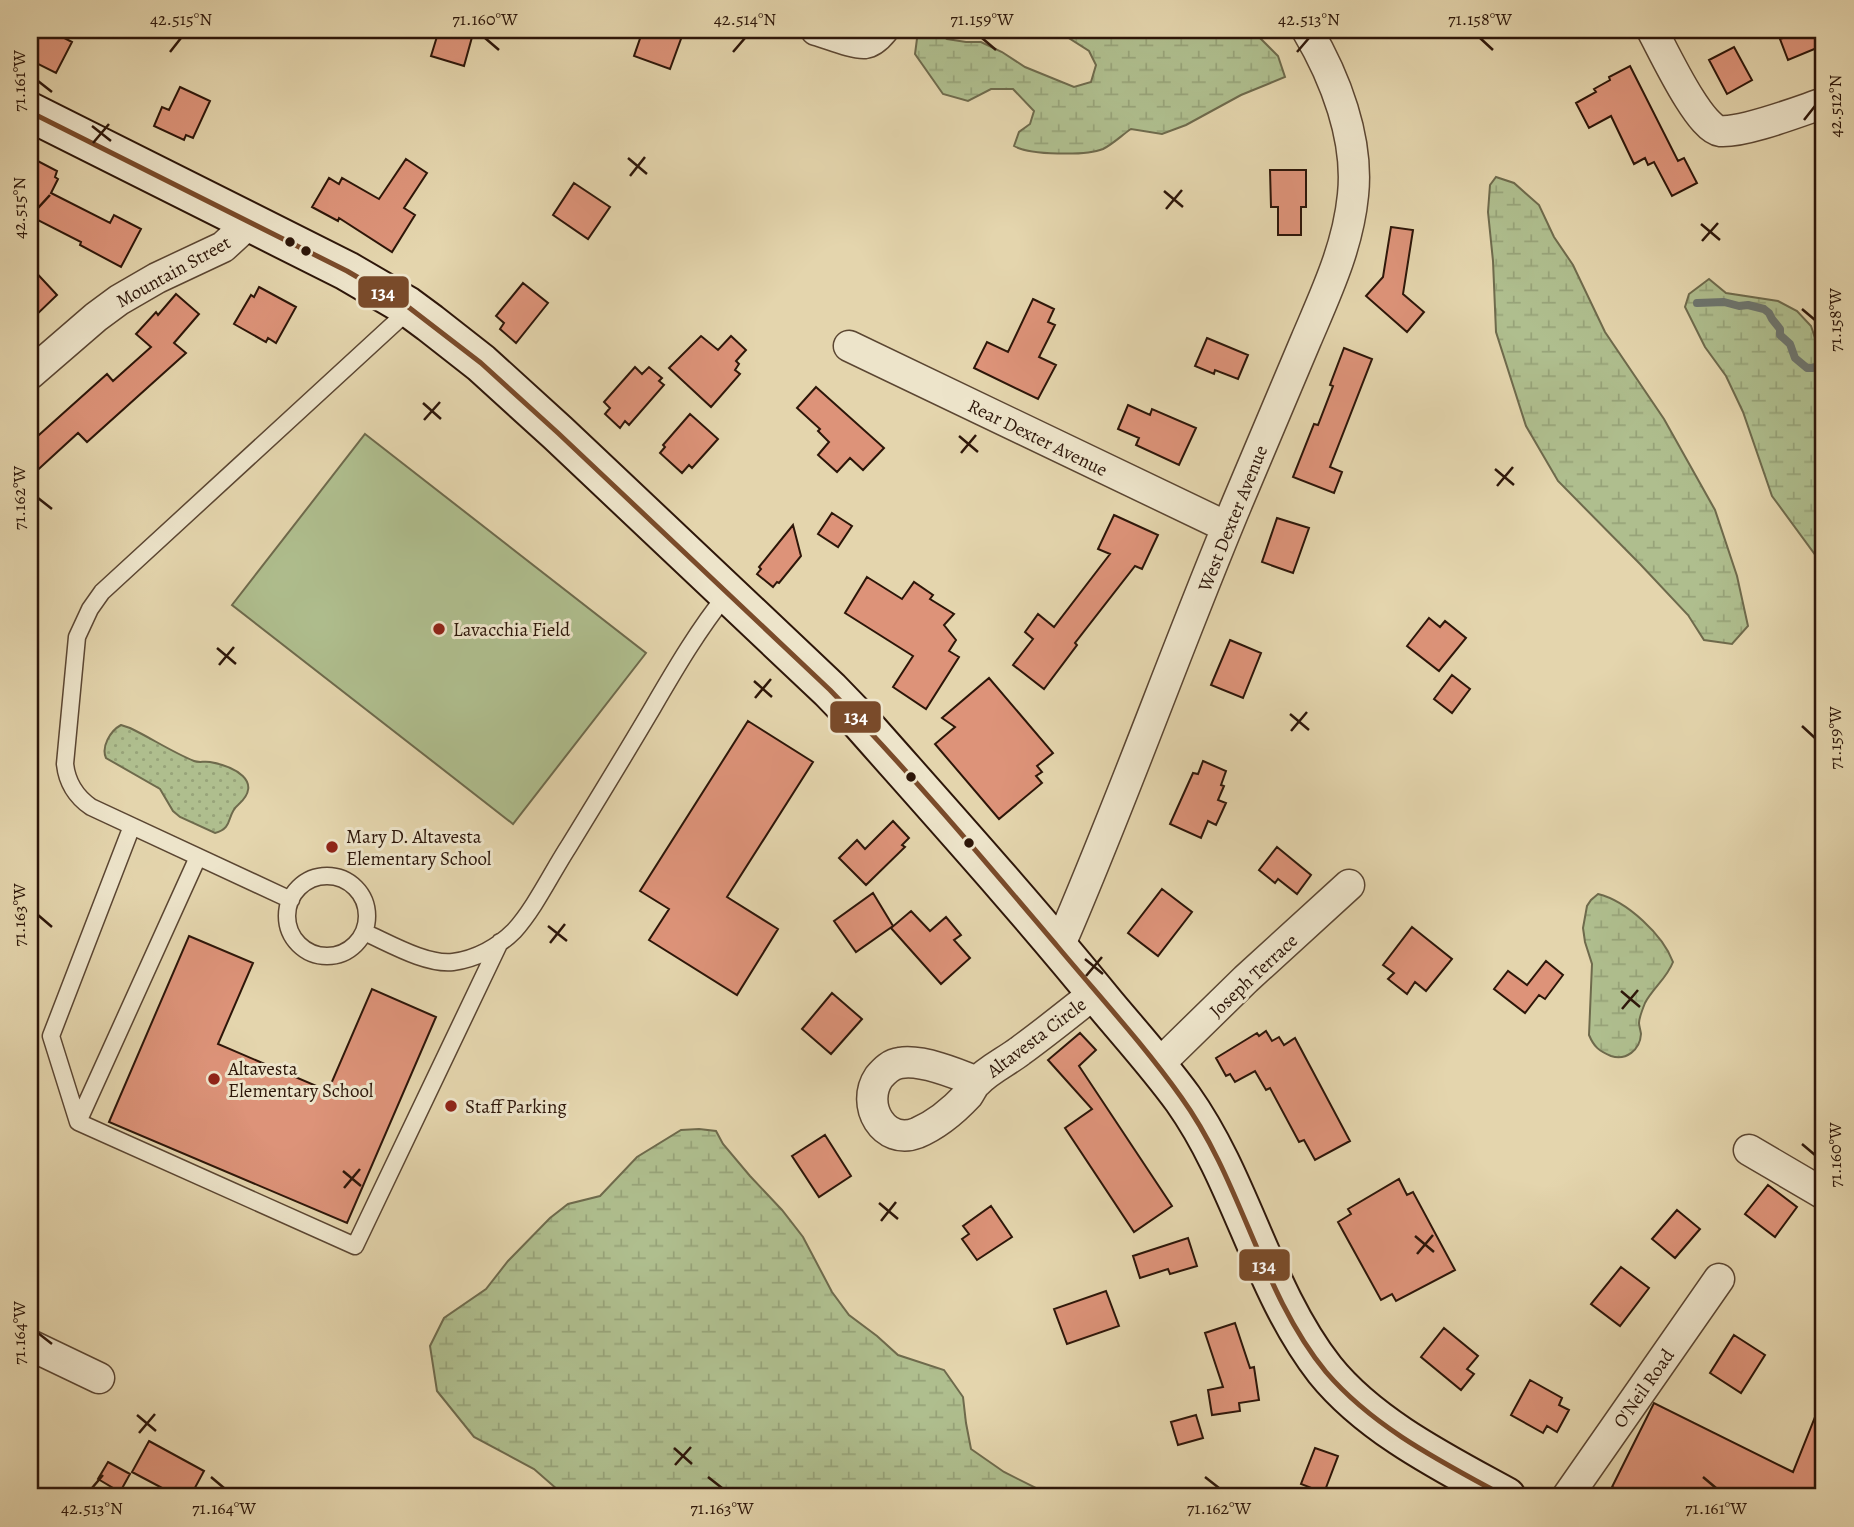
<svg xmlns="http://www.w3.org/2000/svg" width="1854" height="1527" viewBox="0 0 1854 1527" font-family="Alegreya,serif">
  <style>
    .grass { fill: #afbe8e; stroke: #6e6a4c; stroke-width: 2 }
    .wetland { fill: url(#wetland-marsh); stroke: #6e6a4c; stroke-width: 2 }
    .park { fill: url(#park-dots); stroke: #6e6a4c; stroke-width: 2 }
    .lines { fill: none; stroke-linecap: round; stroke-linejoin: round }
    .stream { stroke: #6d7670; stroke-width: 8 }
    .building { fill: #dd9379; stroke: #2d1609; stroke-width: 2 }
    .service-casing { stroke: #5b4632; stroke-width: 19 }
    .minor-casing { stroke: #5b4632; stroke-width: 33 }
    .secondary-casing { stroke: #2d1609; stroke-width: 42 }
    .service { stroke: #ede4ca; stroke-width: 16 }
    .minor { stroke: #ede4ca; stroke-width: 30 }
    .secondary { stroke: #ede4ca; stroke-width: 38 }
    .bus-1-casing { stroke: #ede4ca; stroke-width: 10 }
    .bus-1 { stroke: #7a4b2a; stroke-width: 5 }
    .ticks { fill: none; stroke: #2d1609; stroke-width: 2.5 }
    .bus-dot { fill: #2d1609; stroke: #ede4ca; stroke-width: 2.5 }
    .poi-dot { fill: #8f2418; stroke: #ede4ca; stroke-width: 2.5 }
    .labels { text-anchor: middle; stroke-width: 6; stroke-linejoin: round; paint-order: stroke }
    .street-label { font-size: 19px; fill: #2d1609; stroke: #ede4ca }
    .poi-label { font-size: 19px; fill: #2d1609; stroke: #ede4ca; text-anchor: start }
    .line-badge { stroke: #ede4ca; stroke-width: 2.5 }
    .badge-label { font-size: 19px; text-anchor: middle; font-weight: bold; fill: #fff }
    .neatline { fill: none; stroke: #2d1609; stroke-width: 2.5 }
    .ticks-label { font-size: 18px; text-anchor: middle; fill: #2d1609 }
  </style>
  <defs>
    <pattern id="wetland-marsh" width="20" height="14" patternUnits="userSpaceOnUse" patternTransform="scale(1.75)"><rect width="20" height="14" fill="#afbe8e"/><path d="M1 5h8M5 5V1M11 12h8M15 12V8" fill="none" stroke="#97a379"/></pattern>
    <pattern id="park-dots" width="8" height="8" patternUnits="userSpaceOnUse" patternTransform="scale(1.75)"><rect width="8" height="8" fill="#afbe8e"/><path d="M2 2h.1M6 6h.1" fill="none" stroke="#97a379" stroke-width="1.8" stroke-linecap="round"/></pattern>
  </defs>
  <rect width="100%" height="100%" fill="#e4d5ad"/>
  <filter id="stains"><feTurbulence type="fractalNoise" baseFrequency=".00286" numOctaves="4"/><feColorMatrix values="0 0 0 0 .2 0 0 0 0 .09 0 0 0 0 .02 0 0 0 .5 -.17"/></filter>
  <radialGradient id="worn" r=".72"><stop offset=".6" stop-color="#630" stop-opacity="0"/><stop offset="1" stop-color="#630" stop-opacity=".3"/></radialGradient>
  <path class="grass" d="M365 434 646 653 513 824 232 605Z"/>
  <path class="wetland" d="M934 30 947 39 966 42H981L1002 52 1025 67 1074 87 1091 82 1096 65 1089 51 1067 37 1048 30H1252L1278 56 1285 77 1241 95 1186 125 1162 134 1131 129C1122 135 1113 144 1103 149 1086 156 1029 155 1014 146L1019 132 1030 124 1034 111 1013 89H991L968 101 943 94 915 54 918 31Z
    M1496 177 1514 183 1539 205 1554 237 1573 265 1605 332 1664 419 1715 510 1737 576 1748 626 1732 644 1704 640 1688 615 1640 564 1558 481 1526 426 1496 332 1493 261 1488 212 1490 185Z
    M1709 279 1726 293 1778 301 1797 311 1811 326 1817 344 1824 349V564L1819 560 1772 496 1743 412 1726 376 1705 347 1685 307 1689 294Z
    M1598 894C1627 901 1663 935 1673 962 1667 978 1653 988 1645 1003 1643 1008 1639 1018 1639 1023 1639 1025 1641 1033 1641 1034 1640 1050 1626 1061 1611 1056 1599 1051 1594 1047 1589 1035L1592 964 1585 942 1583 928 1587 906 1591 900Z
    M699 1129 716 1131 723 1144 750 1176 782 1210 803 1237 832 1292 849 1315 877 1336 898 1355 944 1370 963 1397 966 1423 971 1449 1004 1472 1054 1497H566L534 1469 474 1437 437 1391 430 1346 444 1318 486 1289 508 1261 550 1218 568 1204 600 1196 637 1157 681 1130Z"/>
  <path class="park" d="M121 725 130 728C151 738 172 752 194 761 199 763 204 761 210 762 233 766 265 781 238 805 226 815 234 828 215 833L180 817 173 811 160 789 106 758C101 747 110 731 121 725Z"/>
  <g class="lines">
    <path class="stream" d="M1697 303 1724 302 1739 306 1748 305 1764 309 1769 313 1772 319 1780 329V335L1790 344 1795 358 1807 368H1812L1824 365"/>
  </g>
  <path class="building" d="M30 30H49L72 42 56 73 30 60Z
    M439 30H474L464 66 431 56Z
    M643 30H665L682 36 670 69 634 56Z
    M1805 30H1824V45L1788 60 1780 39Z
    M1734 47 1752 80 1727 94 1709 60Z
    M1630 66 1678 161 1684 158 1697 183 1672 196 1654 162 1648 165 1645 158 1634 164 1611 116 1589 128 1576 103 1596 92 1594 89 1610 80 1609 77Z
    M180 87 210 101 193 138 186 135 184 140 154 126 162 107 169 110Z
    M30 157 57 171 55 177 58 179 51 193 110 223 114 215 141 229 121 267 80 245 81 242 38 220 30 235Z
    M406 159 427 173 404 208 415 215 392 252 339 218 338 221 312 207 329 178 339 184 342 178 379 199Z
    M1270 170H1306V207H1301V235H1278V207H1271Z
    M574 183 610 207 588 239 553 215Z
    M1391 227 1413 230 1403 294 1424 312 1407 332 1366 296 1383 277Z
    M30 266 57 295 30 321Z
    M523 283 548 303 516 343 500 329 504 323 496 316Z
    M259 287 296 307 276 343 268 338 266 342 234 324 251 295 254 297Z
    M176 294 199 314 174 343 186 353 87 442 78 433 30 477V443L107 374 113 381 151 347 136 334 156 312 158 315Z
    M1033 299 1054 309 1048 322 1055 325 1039 357 1056 365 1038 399 974 368 987 342 1008 352Z
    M701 336 718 350 731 336 746 350 736 361 739 364 735 370 740 374 711 407 669 368Z
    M1207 338 1248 355 1238 379 1215 370 1214 374 1195 366Z
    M1344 348 1372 359 1330 467 1342 472 1334 493 1293 477 1314 424 1318 425 1333 386 1330 385Z
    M635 367 642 374 649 367 662 378 659 381 664 385 629 425 625 421 620 428 605 414 610 408 604 402Z
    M816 387 884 448 863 470 850 458 837 472 818 455 829 442 818 431 820 429 797 408Z
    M1128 405 1150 415 1152 409 1196 428 1179 465 1136 445 1139 438 1118 429Z
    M690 414 718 439 692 468 689 465 682 473 660 453 665 447 663 445Z
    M832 513 852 526 838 547 818 534Z
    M1114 515 1158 535 1142 569 1135 566 1075 643 1077 645 1044 689 1013 665 1033 639 1025 632 1038 614 1054 627 1110 554 1098 549Z
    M1277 518 1309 528 1293 573 1262 562Z
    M793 525 801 556 779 583 777 582 773 587 757 574 761 569 759 567Z
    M867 577 902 599 914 582 933 595 930 599 954 614 944 625 956 640 949 651 959 657 926 709 893 687 913 656 845 613Z
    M1429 618 1440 627 1445 621 1466 638 1439 671 1407 646Z
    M1230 640 1261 653 1243 698 1211 685Z
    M1452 675 1470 689 1452 713 1434 699Z
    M989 678 1053 753 1037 766 1042 772 1036 776 1042 783 999 819 935 744 955 727 942 718Z
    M748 721 813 762 727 897 778 929 737 995 649 940 669 909 640 891Z
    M1203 761 1226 771 1221 785 1224 786 1218 800 1226 803 1216 825 1208 821 1201 838 1170 824 1193 773 1198 774Z
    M893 821 909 838 902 845 905 847 866 885 839 858 857 840 865 849Z
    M1277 847 1311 875 1297 894 1278 879 1275 883 1259 870Z
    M1162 889 1192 912 1158 956 1128 933Z
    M873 893 893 926 856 952 834 921Z
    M911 911 930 931 946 917 961 935 954 940 970 958 941 984 891 928Z
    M1412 927 1452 959 1426 991 1415 982 1407 994 1388 979 1394 973 1383 965Z
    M189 936 253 963 218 1044 328 1091 372 989 436 1017 347 1223 109 1122Z
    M1546 961 1563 975 1545 999 1539 995 1525 1013 1494 989 1508 971 1527 985Z
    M832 993 862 1019 831 1054 802 1029Z
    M1266 1031 1272 1041 1279 1037 1284 1045 1295 1038 1350 1141 1315 1160 1304 1140 1299 1142 1270 1088 1266 1090 1255 1071 1235 1082 1230 1074 1226 1076 1216 1058 1257 1033 1259 1036Z
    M1080 1033 1096 1050 1079 1066 1172 1206 1134 1232 1065 1128 1092 1109 1048 1060Z
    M825 1135 851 1176 819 1197 792 1156Z
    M1399 1179 1407 1195 1413 1192 1455 1270 1396 1301 1392 1294 1381 1300 1338 1222 1351 1214 1348 1209Z
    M1768 1185 1797 1207 1775 1237 1745 1214Z
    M991 1206 1012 1237 977 1260 962 1239 969 1234 963 1226Z
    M1677 1210 1700 1229 1675 1258 1652 1239Z
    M1188 1238 1197 1266 1170 1274 1168 1269 1140 1278 1133 1256Z
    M1621 1267 1649 1288 1620 1326 1591 1304Z
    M1106 1291 1119 1326 1067 1344 1054 1309Z
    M1235 1323 1250 1368 1254 1367 1259 1400 1239 1403 1240 1411 1212 1415 1208 1390 1223 1387 1205 1333Z
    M1444 1328 1478 1356 1467 1369 1474 1374 1461 1390 1421 1357Z
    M1734 1335 1765 1355 1741 1393 1710 1373Z
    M1530 1380 1562 1398 1559 1405 1569 1410 1557 1432 1547 1426 1543 1433 1511 1415Z
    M1823 1397H1824V1488L1820 1497H1634L1612 1487 1654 1403 1793 1472Z
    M1196 1415 1203 1438 1178 1445 1171 1422Z
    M149 1441 204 1471 190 1497H179L132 1472Z
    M1315 1448 1338 1456 1324 1493 1301 1484Z
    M108 1462 130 1474 120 1492 98 1479Z"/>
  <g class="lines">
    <defs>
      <path id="service" d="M132 826 51 1036 78 1122 355 1246 500 942
        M287 916a40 40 0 1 1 80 0a40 40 0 1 1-80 0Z
        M291 900 91 807C75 796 67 782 65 764L77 637 90 609 102 592 410 309
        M364 932C389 943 426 965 453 962 476 959 498 947 514 931 535 908 552 872 569 846 596 802 623 758 649 714 673 673 697 631 727 594
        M78 1122 198 857"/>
      <path id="minor" d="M816 30C828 33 853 44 865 43 873 42 879 35 883 30
        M1652 30C1663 50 1699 128 1720 131 1744 133 1800 111 1824 103
        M849 346 1227 527
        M30 374 96 317 119 300 157 278 223 247 250 222
        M1059 947C1123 800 1176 649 1238 501 1261 447 1283 394 1306 340 1326 293 1348 247 1353 195 1359 139 1335 77 1307 30
        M1157 1066 1246 979 1349 885
        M977 1082C958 1074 921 1059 900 1063 891 1064 885 1070 879 1077 860 1105 884 1146 917 1133 936 1125 954 1110 968 1095 971 1091 973 1085 977 1082 988 1070 1007 1061 1020 1051 1046 1032 1071 1012 1096 992
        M1749 1150 1824 1194
        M30 1345 99 1378
        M1567 1497 1719 1279"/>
      <path id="secondary" d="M30 112 347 271 407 306 430 323 481 363 558 433 830 690 860 721C943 815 1027 908 1106 1005 1132 1036 1159 1066 1183 1099 1242 1182 1262 1289 1325 1370 1370 1426 1444 1463 1506 1497"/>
    </defs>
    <use href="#service" class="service-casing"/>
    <use href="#minor" class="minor-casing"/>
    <use href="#secondary" class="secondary-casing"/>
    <use href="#service" class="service"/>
    <use href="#minor" class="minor"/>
    <use href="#secondary" class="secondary"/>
    <defs>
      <path id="bus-1" d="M30 112 347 271 407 306 481 363 558 433 830 690C910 772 984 860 1058 947 1099 996 1144 1045 1181 1097 1242 1181 1261 1293 1326 1372 1374 1428 1442 1462 1506 1497"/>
    </defs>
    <use href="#bus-1" class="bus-1-casing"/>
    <use href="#bus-1" class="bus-1"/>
  </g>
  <path class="ticks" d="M485 38 499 50M982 38 996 50M1480 38 1493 50M170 52 181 38M733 52 745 38M1297 52 1309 38M38 81 52 92M1804 120 1815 106M92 126 111 141M93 143 109 124M628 158 647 174M630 176 645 157M1164 191 1183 207M38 208 50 195M1166 209 1182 190M1701 224 1720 240M1702 241 1718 223M1802 309 1815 320M423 403 441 419M424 420 440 402M959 436 978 452M961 453 976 435M1495 469 1514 485M1497 486 1513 467M38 498 52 509M217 648 236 664M219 665 234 647M754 681 772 697M755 698 771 679M1290 714 1309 730M1802 726 1815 738M1291 731 1307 712M38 915 52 927M548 926 567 941M550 943 565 924M1085 959 1103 974M1086 976 1102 957M1621 991 1640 1007M1622 1009 1638 990M1802 1144 1815 1155M343 1171 361 1186M344 1188 360 1169M879 1203 898 1219M881 1221 896 1202M1415 1236 1434 1252M1417 1254 1433 1235M38 1333 52 1344M137 1415 156 1431M139 1433 155 1414M674 1448 692 1464M675 1465 691 1447M211 1477 224 1488M708 1477 722 1488M1205 1477 1219 1488M1703 1477 1716 1488M92 1488 103 1475"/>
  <g class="bus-dot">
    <circle cx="290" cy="242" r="6"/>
    <circle cx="306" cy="251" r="6"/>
    <circle cx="911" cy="777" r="6"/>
    <circle cx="969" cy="843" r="6"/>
  </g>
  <g class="poi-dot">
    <circle cx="439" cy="629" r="7"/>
    <circle cx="332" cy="847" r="7"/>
    <circle cx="214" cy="1079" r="7"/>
    <circle cx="451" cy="1106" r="7"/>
  </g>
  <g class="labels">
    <g class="street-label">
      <text transform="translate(173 271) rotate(-29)" y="7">Mountain Street</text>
      <text transform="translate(1038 437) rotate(26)" y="7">Rear Dexter Avenue</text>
      <text transform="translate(1232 518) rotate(-68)" y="7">West Dexter Avenue</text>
      <text transform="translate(1253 975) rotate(-43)" y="7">Joseph Terrace</text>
      <text transform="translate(1036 1037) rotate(-37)" y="7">Altavesta Circle</text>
      <text transform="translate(1643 1388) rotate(-55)" y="7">O'Neil Road</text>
    </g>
    <g class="poi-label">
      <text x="453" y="636">Lavacchia Field</text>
      <text x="346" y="843">Mary D. Altavesta<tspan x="346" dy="22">Elementary School</tspan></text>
      <text x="228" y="1075">Altavesta<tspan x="228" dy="22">Elementary School</tspan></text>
      <text x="465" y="1113">Staff Parking</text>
    </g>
  </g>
  <g class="line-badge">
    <rect x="357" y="275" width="53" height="34" rx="7" fill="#7a4b2a"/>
    <rect x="829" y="700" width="53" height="34" rx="7" fill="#7a4b2a"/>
    <rect x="1238" y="1248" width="53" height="34" rx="7" fill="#7a4b2a"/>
  </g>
  <g class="badge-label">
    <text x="383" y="299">134</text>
    <text x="856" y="723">134</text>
    <text x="1264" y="1272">134</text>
  </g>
  <rect width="1854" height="1527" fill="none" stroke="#e4d5ad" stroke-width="77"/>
  <rect x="38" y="38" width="1777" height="1450" class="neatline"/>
  <g class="ticks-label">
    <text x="181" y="25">42.515°N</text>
    <text x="485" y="25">71.160°W</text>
    <text x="745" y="25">42.514°N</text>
    <text x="982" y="25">71.159°W</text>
    <text x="1309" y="25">42.513°N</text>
    <text x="1480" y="25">71.158°W</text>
    <text transform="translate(19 81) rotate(-90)" y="6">71.161°W</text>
    <text transform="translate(1835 106) rotate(-90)" y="6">42.512°N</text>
    <text transform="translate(19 208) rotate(-90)" y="6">42.515°N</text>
    <text transform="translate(1835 320) rotate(-90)" y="6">71.158°W</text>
    <text transform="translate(19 498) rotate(-90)" y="6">71.162°W</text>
    <text transform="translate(1835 738) rotate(-90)" y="6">71.159°W</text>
    <text transform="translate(19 915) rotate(-90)" y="6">71.163°W</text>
    <text transform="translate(1835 1155) rotate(-90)" y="6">71.160°W</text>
    <text transform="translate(19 1333) rotate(-90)" y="6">71.164°W</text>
    <text x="92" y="1514">42.513°N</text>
    <text x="224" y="1514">71.164°W</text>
    <text x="722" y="1514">71.163°W</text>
    <text x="1219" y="1514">71.162°W</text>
    <text x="1716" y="1514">71.161°W</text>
  </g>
  <rect width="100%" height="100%" filter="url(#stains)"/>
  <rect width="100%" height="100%" fill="url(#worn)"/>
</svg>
